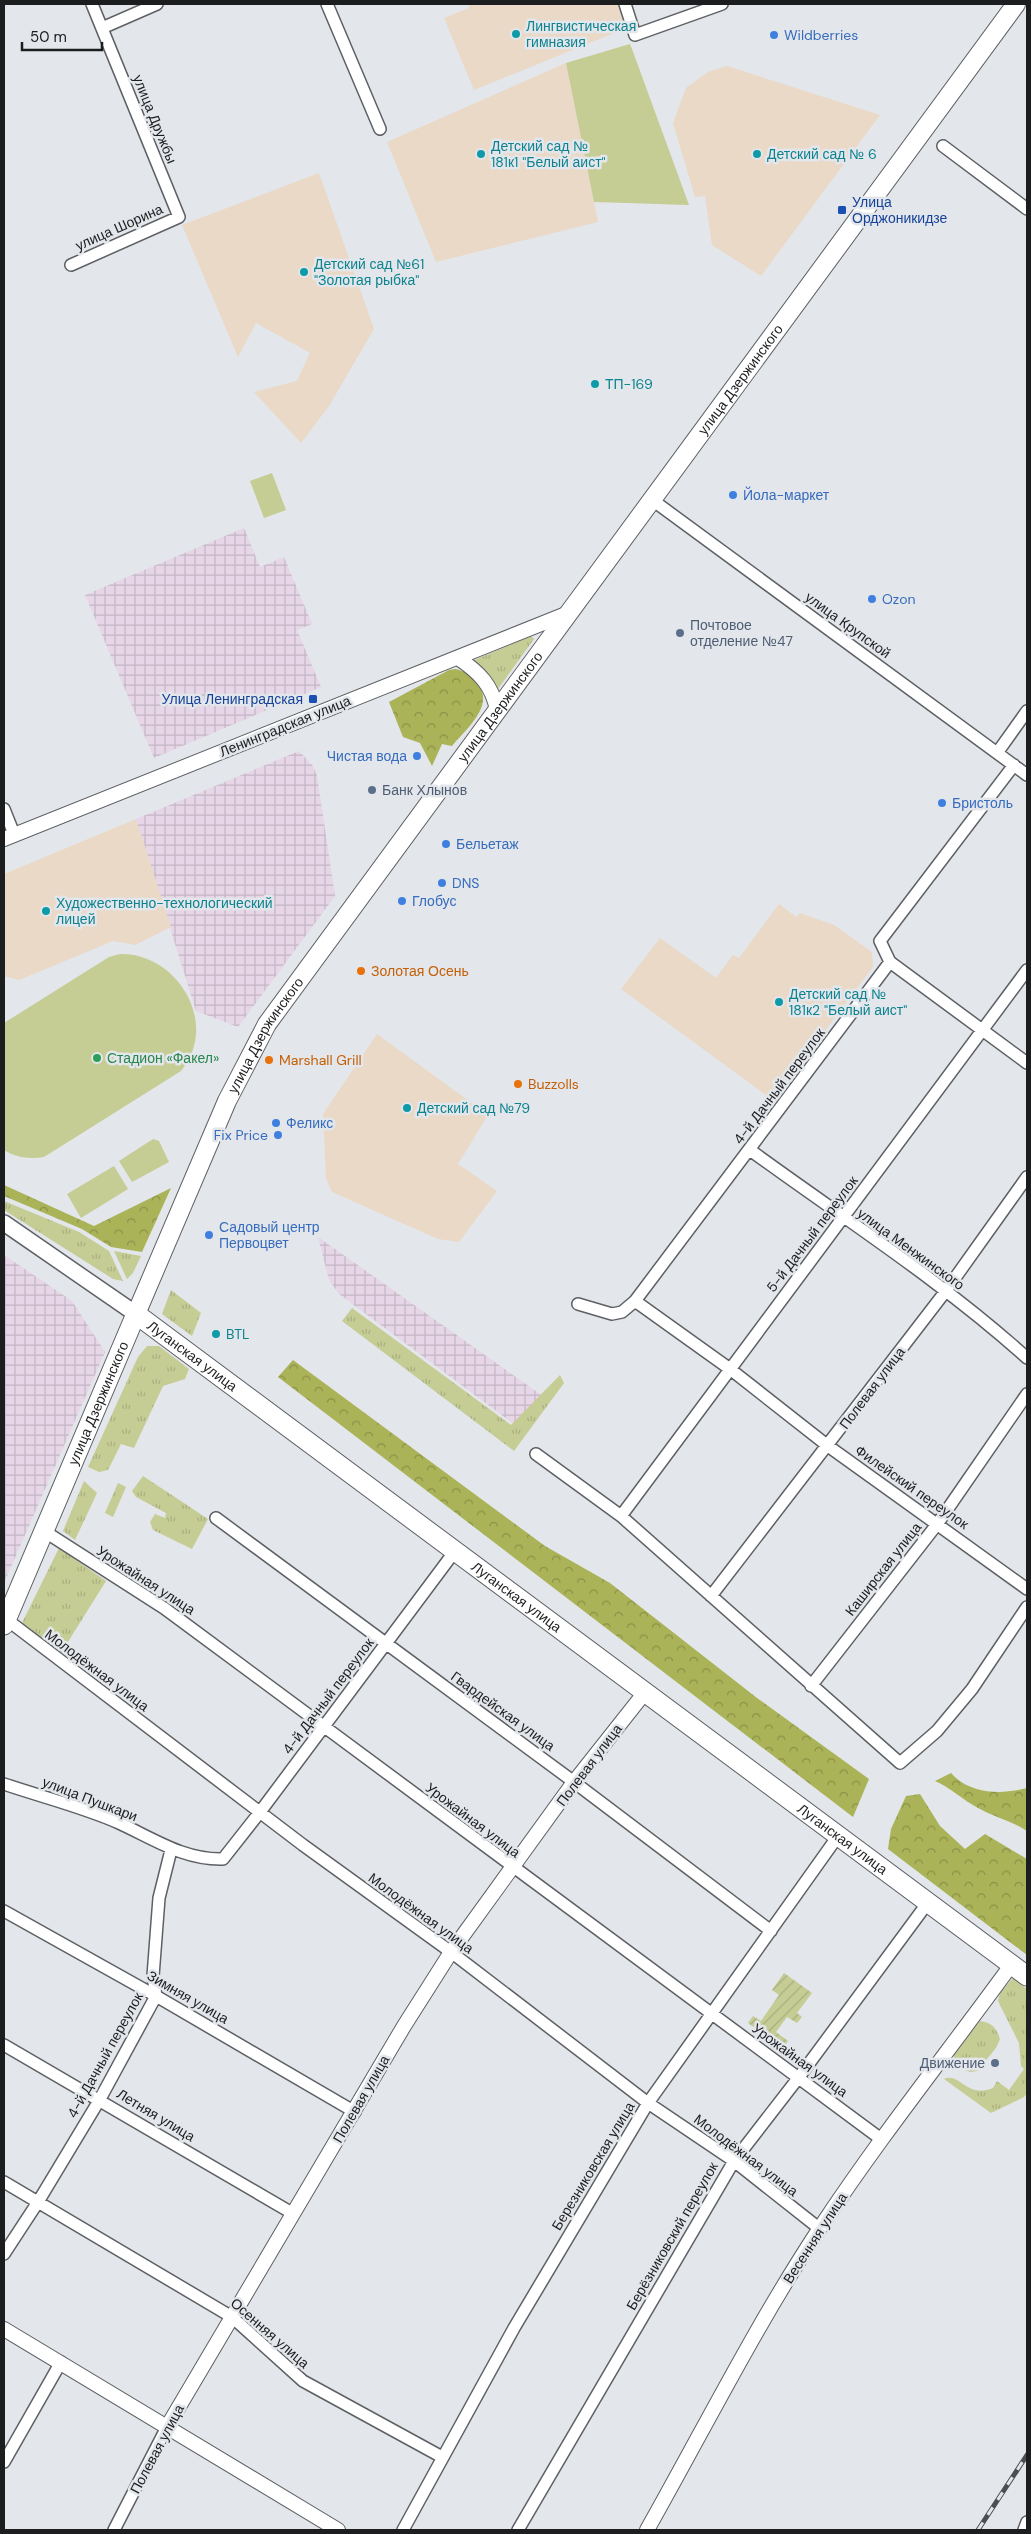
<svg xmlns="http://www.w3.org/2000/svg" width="1031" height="2534" viewBox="0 0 1031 2534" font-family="'DM Sans',sans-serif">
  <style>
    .industrial { fill: url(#industrial-grid) }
    .education { fill: #ead9c7 }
    .grass { fill: url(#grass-tufts) }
    .forest { fill: url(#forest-crowns) }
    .garden { fill: url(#garden-furrows) }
    .pitch { fill: #c5cc94 }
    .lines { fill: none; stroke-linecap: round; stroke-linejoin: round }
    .minor-casing { stroke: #5d6064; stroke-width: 14 }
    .tertiary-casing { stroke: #5d6064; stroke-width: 16 }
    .secondary-casing { stroke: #5d6064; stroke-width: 18 }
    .primary-casing { stroke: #5d6064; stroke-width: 20 }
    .trunk-casing { stroke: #5d6064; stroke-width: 21 }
    .minor { stroke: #fff; stroke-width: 11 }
    .tertiary { stroke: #fff; stroke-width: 14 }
    .secondary { stroke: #fff; stroke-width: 15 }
    .primary { stroke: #fff; stroke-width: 18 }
    .trunk { stroke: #fff; stroke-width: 19 }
    .rail-casing { stroke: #4c4e50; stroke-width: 5 }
    .rail { stroke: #e3e6ea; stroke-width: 3; stroke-dasharray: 9; stroke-linecap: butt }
    .culture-dot { fill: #0f9aa8; stroke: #e3e6ea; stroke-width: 2 }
    .shop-dot { fill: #3f7fe0; stroke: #e3e6ea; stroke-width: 2 }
    .transit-dot { fill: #1a4fb4; stroke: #e3e6ea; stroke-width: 2 }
    .service-dot { fill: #5c6f8a; stroke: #e3e6ea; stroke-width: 2 }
    .food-dot { fill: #e8710a; stroke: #e3e6ea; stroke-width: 2 }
    .leisure-dot { fill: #2e9e5b; stroke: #e3e6ea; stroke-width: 2 }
    .labels { text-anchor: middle; stroke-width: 5; stroke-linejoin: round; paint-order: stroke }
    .culture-label { font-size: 14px; fill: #0d838f; stroke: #e3e6ea; text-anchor: start }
    .shop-label { font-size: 14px; fill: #366cbe; stroke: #e3e6ea; text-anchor: start }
    .street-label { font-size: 14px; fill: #1c1d1f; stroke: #e3e6ea }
    .transit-label { font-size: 14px; fill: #164399; stroke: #e3e6ea; text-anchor: start }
    .service-label { font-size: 14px; fill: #4e5e75; stroke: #e3e6ea; text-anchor: start }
    .food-label { font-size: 14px; fill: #c56008; stroke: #e3e6ea; text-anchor: start }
    .leisure-label { font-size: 14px; fill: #27864d; stroke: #e3e6ea; text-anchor: start }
  </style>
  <defs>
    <pattern id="industrial-grid" width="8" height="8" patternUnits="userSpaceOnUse" patternTransform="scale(1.25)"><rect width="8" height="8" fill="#e6d6e7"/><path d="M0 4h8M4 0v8" fill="none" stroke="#c5b7c6"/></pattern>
    <pattern id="grass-tufts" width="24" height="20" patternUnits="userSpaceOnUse" patternTransform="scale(1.25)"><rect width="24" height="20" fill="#c5cc94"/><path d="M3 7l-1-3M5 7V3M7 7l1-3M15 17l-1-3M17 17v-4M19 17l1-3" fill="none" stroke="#a9af7f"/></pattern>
    <pattern id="forest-crowns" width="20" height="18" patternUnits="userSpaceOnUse" patternTransform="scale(1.25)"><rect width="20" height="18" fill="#aab357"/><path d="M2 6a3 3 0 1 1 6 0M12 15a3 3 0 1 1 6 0" fill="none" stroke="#8a9147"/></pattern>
    <pattern id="garden-furrows" width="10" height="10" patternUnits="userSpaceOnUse" patternTransform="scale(1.25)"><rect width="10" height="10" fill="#c5cc94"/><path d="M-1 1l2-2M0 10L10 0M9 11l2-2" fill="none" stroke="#a9af7f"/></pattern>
  </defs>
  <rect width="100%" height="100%" fill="#e3e6ea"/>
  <path class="industrial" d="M244 528 260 567 284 557 312 624 297 630 321 687 154 758 85 595Z
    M299 751 313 766 317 776 335 896 238 1027 196 1011 136 819Z
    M318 1237 547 1399 523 1431 339 1294 329 1280Z
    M4 1255 72 1301 105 1352 4 1583Z"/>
  <path class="education" d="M469 4H624L631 26 474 90 444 18 469 8Z
    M566 63 598 222 436 262 387 142Z
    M727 66 880 115 761 276 712 245 705 196 695 197 673 123 686 88 708 72Z
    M319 173 374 329 329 406 301 443 254 392 297 381 310 353 256 323 238 357 182 225Z
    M136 819 171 927 135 945 113 941 19 980 4 976V874Z
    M779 904 796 917 800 913 834 925 872 952 873 967 773 1100 621 989 660 938 716 978 733 955 739 958Z
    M377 1034 488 1115 458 1164 497 1191 459 1242 438 1239 332 1192 326 1178 323 1114Z"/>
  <path class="grass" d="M531 636 534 639 498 689 472 661Z
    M4 1201 79 1232 109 1251 123 1281 113 1279 4 1210Z
    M114 1251 141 1256 133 1273 127 1279Z
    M171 1290 201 1313 192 1336 162 1314Z
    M352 1308 511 1425 560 1375 564 1383 514 1451 342 1321Z
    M147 1346H159L189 1369 185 1379 163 1386 134 1448 121 1444 108 1470 99 1472 88 1467 138 1357Z
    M143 1476 208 1519 192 1549 153 1530 150 1522 155 1514 165 1518 166 1513 136 1497 132 1491Z
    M84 1481 97 1493 75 1540 63 1531Z
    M118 1483 126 1487 113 1517 105 1513Z
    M59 1548 106 1581 61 1653 21 1625Z
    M1013 1978 1027 1989V2093L1024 2097 991 2113 944 2079C960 2072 966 2099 993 2088L997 2081 1009 2090 1024 2069 1021 2066 1019 2043 998 2001 1000 1993Z
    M980 2021C992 2023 996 2027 1000 2039L996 2048 977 2071 970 2072 955 2066 954 2054Z"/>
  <path class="forest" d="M455 669C465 671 471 675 477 683 496 705 466 729 452 746L442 744 432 766 420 743 403 737 389 702 449 670Z
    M4 1185 94 1226 171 1188 142 1252 111 1247 82 1229 4 1196Z
    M293 1360 545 1546 610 1583 757 1698 869 1779 853 1817 278 1377Z
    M951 1773C969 1794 1002 1795 1027 1788V1831C1012 1821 994 1817 978 1808 963 1800 951 1788 935 1781Z
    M920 1794 940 1826 965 1849 985 1834 1027 1859V1955L888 1849 891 1829 906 1796Z"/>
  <path class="garden" d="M784 1973 812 1993 797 2013 802 2017 797 2023 787 2017 776 2032 788 2041 783 2048 748 2023 753 2016 761 2021 779 1995 772 1990Z"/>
  <path class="pitch" d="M630 44 632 49 689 205 594 202 566 63Z
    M272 473 286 510 264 518 250 481Z
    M120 954C178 953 220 1024 181 1071L44 1157C28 1159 17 1158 4 1150V1023L109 957Z
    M153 1139 159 1141 169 1162 132 1182 119 1161Z
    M114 1166 128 1189 81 1218 67 1194Z"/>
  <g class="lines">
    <defs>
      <path id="minor" d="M327 4 380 129
        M625 4 635 35 722 4
        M102 28 157 4
        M943 146 1027 209
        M71 265 179 217 92 4
        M651 499 1027 775
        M997 753 1027 711
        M4 809 14 834
        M890 962 1027 1063
        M750 1150C843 1218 942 1281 1027 1358
        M635 1301 730 1369 828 1446 1027 1589
        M578 1304 612 1314 622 1312 635 1301 890 962 880 941 1014 765
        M536 1454 621 1516 900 1763 937 1731 972 1689 1027 1607
        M621 1516 1027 970
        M216 1518 574 1782 771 1931
        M44 1531 164 1608 881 2139
        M711 1596 945 1292 1027 1177
        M6 1619 303 1845 451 1952 648 2103 734 2161 820 2229
        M811 1686 938 1523 1027 1394
        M4 1784C42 1797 83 1807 119 1823 154 1839 184 1860 223 1859L260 1812 455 1551
        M4 1911 156 1996 355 2112
        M4 2045 292 2213
        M4 2182 232 2317 303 2381 442 2457
        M4 2254 38 2202 100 2099 156 1996 153 1976 159 1898 171 1850
        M4 2462 61 2362
        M114 2530 167 2427
        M403 2530 514 2328 648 2103 838 1836
        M518 2530 734 2161 799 2077 929 1901
        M1024 2530 1027 2522"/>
      <path id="tertiary" d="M458 658C479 672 492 685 497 710
        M4 839 566 614
        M4 2329 338 2530
        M167 2427 404 2026 451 1952 574 1782 646 1691
        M647 2530C704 2429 756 2325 820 2228 880 2137 948 2052 1012 1964"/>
      <path id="secondary" d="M4 1223 136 1314"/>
      <g id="primary">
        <path id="s1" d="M136 1314 227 1101 267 1024 1016 4"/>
      </g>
      <g id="trunk">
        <path id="s2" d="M4 1625 136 1314 1027 1976"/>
      </g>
    </defs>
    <use href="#minor" class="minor-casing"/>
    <use href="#tertiary" class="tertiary-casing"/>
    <use href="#secondary" class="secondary-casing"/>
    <use href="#primary" class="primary-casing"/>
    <use href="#trunk" class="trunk-casing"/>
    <use href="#minor" class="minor"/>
    <use href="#tertiary" class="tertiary"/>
    <use href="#secondary" class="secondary"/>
    <use href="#primary" class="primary"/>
    <use href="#trunk" class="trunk"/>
    <defs>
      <path id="rail" d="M978 2530 1027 2455"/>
    </defs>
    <use href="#rail" class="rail-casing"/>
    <use href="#rail" class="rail"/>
  </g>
  <g class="culture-dot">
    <circle cx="516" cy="34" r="5"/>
    <circle cx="481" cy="154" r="5"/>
    <circle cx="757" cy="154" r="5"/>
    <circle cx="304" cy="272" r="5"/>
    <circle cx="595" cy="384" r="5"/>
    <circle cx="46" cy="911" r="5"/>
    <circle cx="779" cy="1002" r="5"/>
    <circle cx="407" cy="1108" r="5"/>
    <circle cx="216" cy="1334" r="5"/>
  </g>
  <g class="shop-dot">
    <circle cx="774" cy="35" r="5"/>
    <circle cx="733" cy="495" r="5"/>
    <circle cx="872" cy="599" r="5"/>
    <circle cx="417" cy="756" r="5"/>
    <circle cx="942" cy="803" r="5"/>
    <circle cx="446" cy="844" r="5"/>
    <circle cx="442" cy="883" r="5"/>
    <circle cx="402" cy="901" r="5"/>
    <circle cx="276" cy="1123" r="5"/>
    <circle cx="278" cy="1135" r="5"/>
    <circle cx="209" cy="1235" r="5"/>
  </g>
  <g class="transit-dot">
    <rect x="837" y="205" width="10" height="10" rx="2.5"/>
    <rect x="308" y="694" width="10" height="10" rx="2.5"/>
  </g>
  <g class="service-dot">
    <circle cx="680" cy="633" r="5"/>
    <circle cx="372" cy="790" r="5"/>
    <circle cx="995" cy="2063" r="5"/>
  </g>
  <g class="food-dot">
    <circle cx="361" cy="971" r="5"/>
    <circle cx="269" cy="1060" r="5"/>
    <circle cx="518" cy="1084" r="5"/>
  </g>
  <circle class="leisure-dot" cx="97" cy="1058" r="5"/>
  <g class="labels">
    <g class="culture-label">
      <text x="526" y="31">Лингвистическая<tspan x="526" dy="16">гимназия</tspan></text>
      <text x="491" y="151">Детский сад №<tspan x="491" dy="16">181к1 "Белый аист"</tspan></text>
      <text x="767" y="159">Детский сад № 6</text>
      <text x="314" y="269">Детский сад №61<tspan x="314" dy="16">"Золотая рыбка"</tspan></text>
      <text x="605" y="389">ТП-169</text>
      <text x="56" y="908">Художественно-технологический<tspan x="56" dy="16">лицей</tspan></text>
      <text x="789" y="999">Детский сад №<tspan x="789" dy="16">181к2 "Белый аист"</tspan></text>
      <text x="417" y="1113">Детский сад №79</text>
      <text x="226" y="1339">BTL</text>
    </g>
    <g class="shop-label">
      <text x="784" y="40">Wildberries</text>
      <text x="743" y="500">Йола-маркет</text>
      <text x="882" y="604">Ozon</text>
      <text x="407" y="761" text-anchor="end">Чистая вода</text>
      <text x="952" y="808">Бристоль</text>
      <text x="456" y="849">Бельетаж</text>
      <text x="452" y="888">DNS</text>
      <text x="412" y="906">Глобус</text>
      <text x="286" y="1128">Феликс</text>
      <text x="268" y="1140" text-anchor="end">Fix Price</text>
      <text x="219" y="1232">Садовый центр<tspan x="219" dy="16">Первоцвет</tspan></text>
    </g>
    <g class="street-label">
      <text transform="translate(155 119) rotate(68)" y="5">улица Дружбы</text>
      <text transform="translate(119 227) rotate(-24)" y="5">улица Шорина</text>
      <text dy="5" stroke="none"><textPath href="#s1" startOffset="1118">улица Дзержинского</textPath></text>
      <text transform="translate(848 625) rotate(36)" y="5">улица Крупской</text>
      <text dy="5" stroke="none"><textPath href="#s1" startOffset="712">улица Дзержинского</textPath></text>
      <text transform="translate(285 726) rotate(-22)" y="5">Ленинградская улица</text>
      <text dy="5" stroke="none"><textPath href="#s1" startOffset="308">улица Дзержинского</textPath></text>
      <text transform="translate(779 1086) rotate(-53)" y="5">4-й Дачный переулок</text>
      <text transform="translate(812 1234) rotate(-53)" y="5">5-й Дачный переулок</text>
      <text transform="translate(911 1249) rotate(36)" y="5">улица Менжинского</text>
      <text dy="5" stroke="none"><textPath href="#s2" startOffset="408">Луганская улица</textPath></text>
      <text transform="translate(872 1388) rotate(-53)" y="5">Полевая улица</text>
      <text dy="5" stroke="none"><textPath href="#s2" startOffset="241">улица Дзержинского</textPath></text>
      <text transform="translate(912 1487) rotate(35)" y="5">Филейский переулок</text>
      <text transform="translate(883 1569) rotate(-52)" y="5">Каширская улица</text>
      <text transform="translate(146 1580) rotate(33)" y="5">Урожайная улица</text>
      <text dy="5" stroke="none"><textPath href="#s2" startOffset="812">Луганская улица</textPath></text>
      <text transform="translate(97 1670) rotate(37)" y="5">Молодёжная улица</text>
      <text transform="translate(328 1696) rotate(-53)" y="5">4-й Дачный переулок</text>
      <text transform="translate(503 1711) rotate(36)" y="5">Гвардейская улица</text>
      <text transform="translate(589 1765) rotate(-53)" y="5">Полевая улица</text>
      <text transform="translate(90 1799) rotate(21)" y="5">улица Пушкари</text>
      <text transform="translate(473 1820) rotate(37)" y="5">Урожайная улица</text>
      <text dy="5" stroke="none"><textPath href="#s2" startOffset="1218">Луганская улица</textPath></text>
      <text transform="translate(421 1913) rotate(36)" y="5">Молодёжная улица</text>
      <text transform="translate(188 1997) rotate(30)" y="5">Зимняя улица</text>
      <text transform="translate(105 2055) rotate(-61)" y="5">4-й Дачный переулок</text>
      <text transform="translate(800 2060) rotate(36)" y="5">Урожайная улица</text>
      <text transform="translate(361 2099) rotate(-60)" y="5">Полевая улица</text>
      <text transform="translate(156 2115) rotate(31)" y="5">Летняя улица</text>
      <text transform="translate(746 2155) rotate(37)" y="5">Молодёжная улица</text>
      <text transform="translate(593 2166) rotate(-59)" y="5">Березниковская улица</text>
      <text transform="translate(672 2236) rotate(-60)" y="5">Берёзниковский переулок</text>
      <text transform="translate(815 2238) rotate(-57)" y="5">Весенняя улица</text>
      <text transform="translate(270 2333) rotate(41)" y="5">Осенняя улица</text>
      <text transform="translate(157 2449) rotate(-62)" y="5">Полевая улица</text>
    </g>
    <g class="transit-label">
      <text x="852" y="207">Улица<tspan x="852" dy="16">Орджоникидзе</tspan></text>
      <text x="303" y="704" text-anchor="end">Улица Ленинградская</text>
    </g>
    <g class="service-label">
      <text x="690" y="630">Почтовое<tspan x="690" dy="16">отделение №47</tspan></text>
      <text x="382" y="795">Банк Хлынов</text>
      <text x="985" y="2068" text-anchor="end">Движение</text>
    </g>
    <g class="food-label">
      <text x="371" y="976">Золотая Осень</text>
      <text x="279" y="1065">Marshall Grill</text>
      <text x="528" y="1089">Buzzolls</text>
    </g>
    <g class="leisure-label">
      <text x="107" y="1063">Стадион «Факел»</text>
    </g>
  </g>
  <rect width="1031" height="2534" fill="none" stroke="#1c1d1f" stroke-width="10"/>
  <path d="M22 42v8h80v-8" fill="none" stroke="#1c1d1f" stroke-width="2.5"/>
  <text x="30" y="42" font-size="15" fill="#1c1d1f" stroke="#e3e6ea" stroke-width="4" paint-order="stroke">50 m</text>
</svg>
